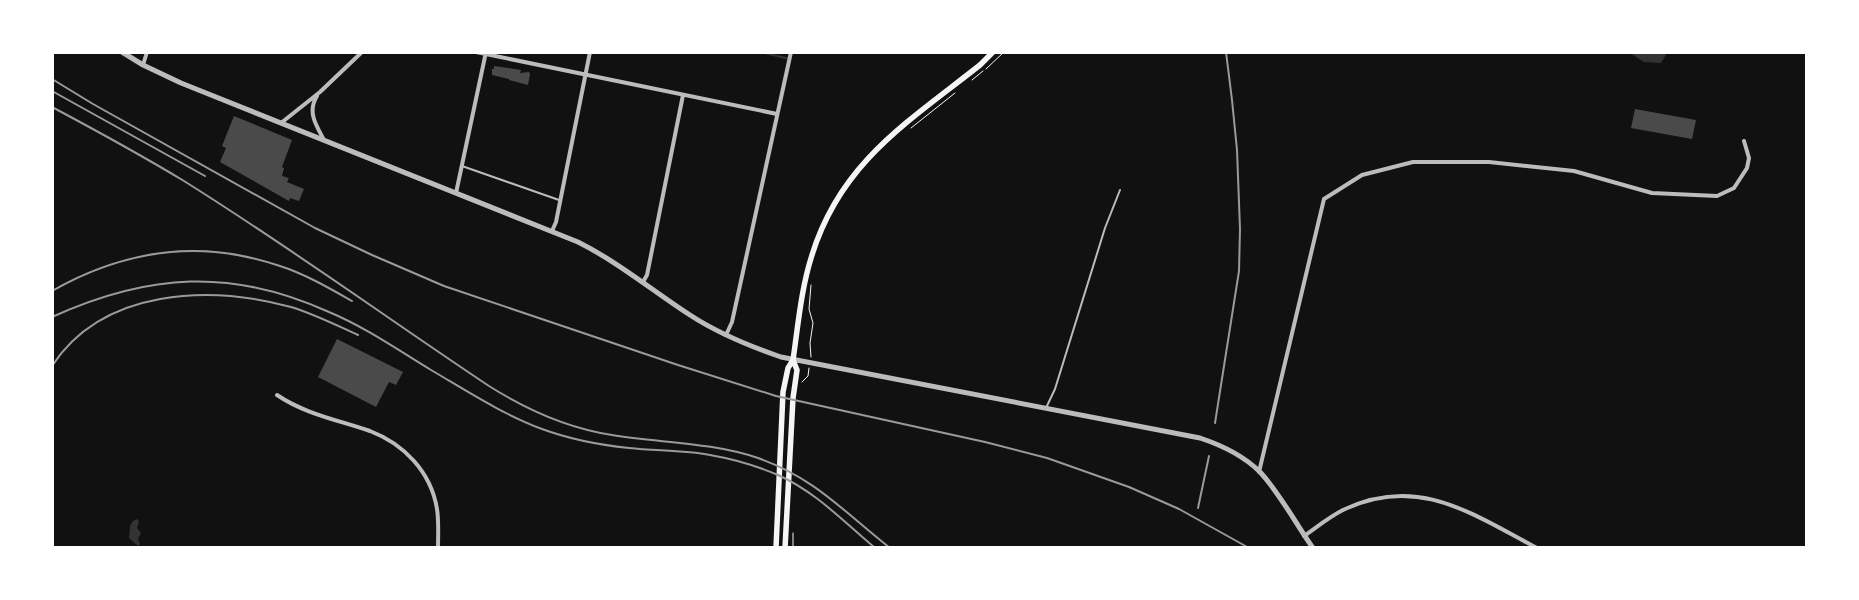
<svg xmlns="http://www.w3.org/2000/svg" width="1859" height="600" viewBox="0 0 1859 600" font-family="Poppins,sans-serif">
  <style>
    .water { fill: #333 }
    .lines { fill: none; stroke-linecap: round; stroke-linejoin: round }
    .stream { stroke: #333; stroke-width: 2 }
    .building { fill: #4a4a4a }
    .path { stroke: #f5f5f5; stroke-width: 1 }
    .service { stroke: #bcbcbc; stroke-width: 2 }
    .minor { stroke: #bcbcbc; stroke-width: 4 }
    .tertiary { stroke: #bcbcbc; stroke-width: 5 }
    .secondary { stroke: #f5f5f5; stroke-width: 5.5 }
    .rail { stroke: #9a9a9a; stroke-width: 2 }
  </style>
  <rect width="100%" height="100%" fill="#111"/>
  <path class="water" d="M1630 53H1667L1661 63 1644 62Z
    M137 519 139 522 137 528 141 533 138 539 140 544 138 546 129 538C131 530 127 523 137 519Z"/>
  <g class="lines">
    <path class="stream" d="M760 52 790 59"/>
  </g>
  <path class="building" d="M494 66 521 70 520 73 529 72 530 74 528 85 509 80V79L492 75V69H494Z
    M1635 109 1696 120 1692 139 1631 128Z
    M234 116 292 140 282 167 284 168 282 176 289 178 287 182 304 189 299 201 290 198 289 201 220 162 226 148 222 146Z
    M337 339 403 372 396 385 389 382 376 407 318 377Z"/>
  <g class="lines">
    <path class="path" d="M986 69 1004 52
      M972 80 983 71
      M911 128 955 93
      M811 285 809 309 813 323 810 343 811 357
      M802 382 808 376 809 368
      M793 533V548"/>
    <path class="service" d="M462 166 559 200
      M1046 408 1055 389 1105 228 1120 190"/>
    <path class="minor" d="M476 52 777 114
      M143 65 147 52
      M317 96C307 112 316 125 324 140
      M281 123 320 92 362 52
      M456 193 486 52
      M552 231 556 222 590 52
      M643 282 647 275 683 95
      M726 335 732 322 791 52
      M277 395C305 414 338 420 370 431 404 444 431 472 437 509 439 522 438 535 438 548
      M1259 472 1324 199 1362 175 1413 162H1489L1574 171 1652 193 1717 196 1734 188 1747 168 1749 158 1744 141
      M1304 536C1317 527 1329 517 1343 510 1418 474 1472 514 1537 548"/>
    <path class="tertiary" d="M122 52 143 65 181 83 578 242C618 262 653 291 690 315 719 334 749 346 781 357L1200 438C1221 445 1244 456 1260 472 1279 492 1296 524 1313 548"/>
    <path class="secondary" d="M776 548 783 392 788 368 793 360
      M785 548 793 398 797 370 793 360C798 326 801 289 812 255 841 162 908 122 980 65L993 52"/>
    <path class="rail" d="M52 79 93 104 315 228 372 255 444 286 678 365 776 396 985 442 1047 458 1129 487 1179 509 1249 548
      M52 91 205 176
      M52 107C97 131 141 155 184 181 288 246 387 318 489 386 527 410 567 428 612 435 661 443 710 442 758 458 815 478 844 512 890 548
      M52 291C124 250 201 239 280 266 305 274 329 288 352 301
      M52 317C149 273 232 268 329 312 365 327 398 350 431 370 467 391 502 414 542 429 569 439 600 445 629 448 656 451 683 450 710 455 733 459 757 466 778 475 816 492 844 522 875 548
      M52 366C103 288 210 285 291 307 314 314 336 325 358 335
      M1215 423 1239 271 1240 229 1237 150 1232 100 1226 52
      M1198 508 1209 456"/>
  </g>
  <rect width="1859" height="600" fill="none" stroke="#ffffff" stroke-width="108"/>
</svg>
